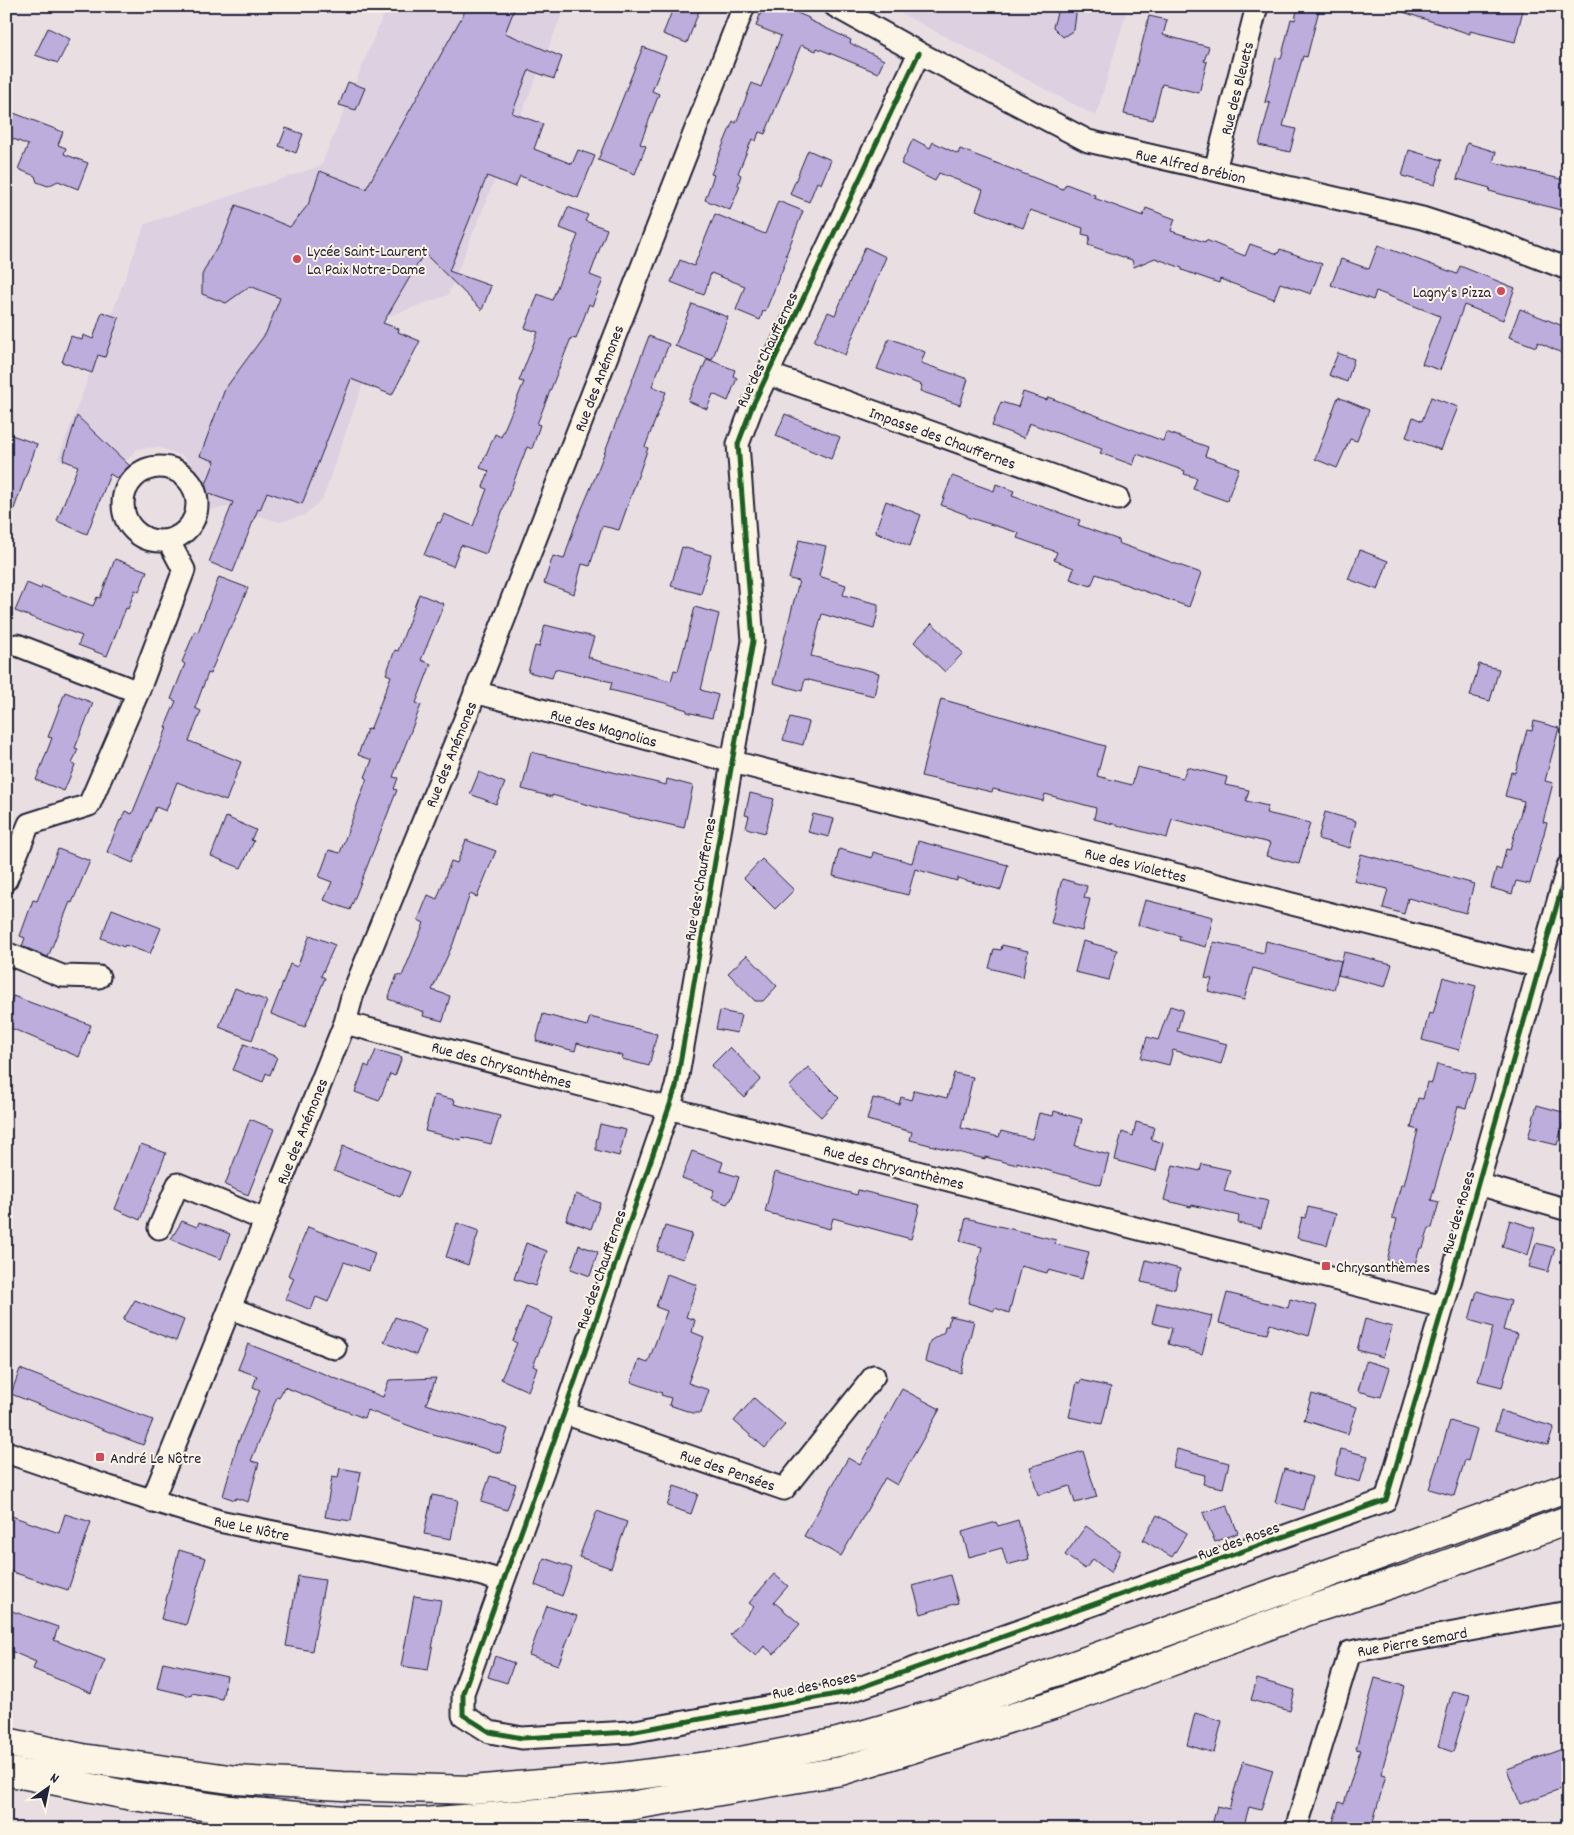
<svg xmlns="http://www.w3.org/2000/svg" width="1574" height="1835" viewBox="0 0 1574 1835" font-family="Dekko,sans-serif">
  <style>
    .built { fill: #dcd0e1 }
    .building { fill: #bcaddd; stroke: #22223b }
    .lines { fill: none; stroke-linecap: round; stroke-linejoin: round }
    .street-casing { stroke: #22223b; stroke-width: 25 }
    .highway-casing { stroke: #22223b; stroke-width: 31 }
    .street { stroke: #fcf5e5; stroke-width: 21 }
    .highway { stroke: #fcf5e5; stroke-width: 28 }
    .cycleway-casing { stroke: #fcf5e5; stroke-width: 8 }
    .cycleway { stroke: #1b5e20; stroke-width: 5 }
    .poi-dot { fill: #d1495b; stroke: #fcf5e5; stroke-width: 2 }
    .labels { text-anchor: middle; stroke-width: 4; stroke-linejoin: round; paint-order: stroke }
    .street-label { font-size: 16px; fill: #22223b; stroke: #fcf5e5 }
    .poi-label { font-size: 16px; fill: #22223b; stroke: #fcf5e5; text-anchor: start }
  </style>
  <rect width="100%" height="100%" fill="#e9dfe3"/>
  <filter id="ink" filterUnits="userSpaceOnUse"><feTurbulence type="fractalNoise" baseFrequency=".02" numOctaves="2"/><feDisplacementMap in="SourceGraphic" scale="10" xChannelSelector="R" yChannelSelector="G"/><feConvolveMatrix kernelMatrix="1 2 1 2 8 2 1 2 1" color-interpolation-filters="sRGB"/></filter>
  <g filter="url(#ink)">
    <path class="built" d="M387 6H539L562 14 448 295 386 317 323 498 305 515 280 522 228 507 200 511 197 471 183 456 158 447 137 449 113 475 58 459 145 224 321 166Z
      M887 6H1128L1096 116Z"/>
    <path class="building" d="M468 6H504L514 10 505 33 562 57 554 79 529 70 512 113 543 124 534 149 572 164 578 150 595 156 578 198 520 176 515 187 487 176 449 271 491 286 482 310 424 253 383 323 399 329 398 332 420 341 392 395 351 379 302 504 267 492 260 510 258 509 233 572 209 562 233 502 203 492 215 461 200 456 225 389 266 333 280 298 250 286 226 303 202 294V275L212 255 221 243 236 205 290 227 308 205 320 171 366 189Z
      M674 6H688L699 11 687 43 663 34Z
      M763 6H781L809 18V20L851 40 850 43 884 60 878 73 817 48 816 51 801 45 765 134 759 132 756 141 752 139 738 173 741 175 738 185 740 186 730 210 705 200 714 175 711 174 733 121 736 123 752 83 761 87 781 36 756 26Z
      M1059 6H1077L1074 30 1063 37 1053 27Z
      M1298 6H1320L1307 57 1303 56 1283 126 1296 129 1290 152 1259 145 1270 103 1265 102 1276 58 1281 59 1291 19 1295 20Z
      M1397 6H1524L1515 42 1470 31V34L1397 10Z
      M1149 16 1167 20 1163 35 1209 47 1204 61 1207 62 1199 93 1162 84 1153 120 1124 114Z
      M48 28 70 39 58 63 35 55Z
      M643 47 666 56 652 91 659 94 640 144 646 146 635 174 598 160Z
      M348 82 365 88 356 110 339 105Z
      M6 110 63 132 58 145 66 148 64 154 88 163 78 189 58 181 48 186 37 182 35 176 18 169 28 145 6 136Z
      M286 128 303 134 296 153 279 146Z
      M913 139 930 148 933 142 958 154 960 149 1063 189 1066 184 1095 195 1094 198 1143 216 1146 208 1175 219 1171 231 1205 242 1206 240 1245 256 1250 244 1278 254 1280 249 1322 264 1311 294 1280 283 1274 299 1220 279 1219 283 1182 270V268L1155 258 1134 267 1132 260 1088 245 1090 236 1082 234 1083 228 1030 210 1023 228 976 210 983 190 939 173 935 181 901 164Z
      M1467 143 1496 152 1493 162 1568 181V212L1489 191 1490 188 1457 179Z
      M808 150 831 160 821 184 817 182 809 202 790 194Z
      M1409 150 1442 160 1435 185 1402 176Z
      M778 201 803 211 786 255 788 256 765 312 763 311 760 320 736 310 745 286 711 273 704 295 671 282 680 260 694 266 715 214 765 234Z
      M568 207 588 215 585 221 607 229 590 275 603 280 592 306 589 304 576 339 571 338 537 424 540 425 532 449 527 447 486 554 461 545 453 566 424 555 438 522 440 523 444 514 473 526 487 489 483 487 489 471 480 468 495 434 501 437 524 382 519 381 538 332 525 328 538 294 552 300 578 235 560 228Z
      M1378 245 1457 274 1460 266 1515 288 1503 320 1464 305 1440 370 1422 364 1440 316 1376 291 1373 300 1331 285 1341 259 1369 269Z
      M865 247 886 257 845 355 814 341 828 312 835 315Z
      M692 304 728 317 712 360 675 346Z
      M1520 309 1568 328V356L1538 342 1536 347 1509 337Z
      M102 312 119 318 105 357 98 355 92 373 62 362 71 336 82 340 83 335 93 339Z
      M649 336 669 344 652 386 666 392 645 447 648 448 619 530 602 526 590 566 582 564 574 594 544 583 553 556 564 559 575 525 594 480Z
      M889 338 925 352 921 363 968 379 960 405 920 391 922 385 877 369Z
      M1338 353 1354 359 1347 382 1329 375Z
      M707 359 735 370 733 376 737 378 728 401 713 394 707 409 688 401Z
      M1023 392 1047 400 1048 397 1163 441 1166 432 1208 447 1205 456 1239 468 1227 501 1193 489 1197 478 1184 474 1185 471 1137 454 1133 465 1100 453 1102 449 1029 423 1024 438 992 426 1001 402 1018 407Z
      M1338 397 1369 410 1357 441 1350 439 1337 468 1315 459Z
      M1431 397 1458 407 1441 450 1406 437 1413 417 1422 421Z
      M785 414 840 437 831 459 776 436Z
      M77 416 131 467 118 479 110 474 87 534 57 521 78 466 63 460Z
      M6 433 37 444 9 523H6Z
      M952 476 994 491 996 484 1014 491 1012 496 1080 520 1078 525 1119 540 1118 543 1201 573 1189 607 1096 574 1091 586 1070 579 1074 568 1054 560 1057 552 1017 538 1019 533 967 517V515L941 505Z
      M886 501 921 515 910 546 875 532Z
      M799 540 826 546 819 576 846 585 843 595 878 604V612L874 629 822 614 811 656 879 673 874 696 805 679 802 691 773 683 799 581 789 579Z
      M682 547 711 555 701 594 671 586Z
      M1360 550 1388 561 1378 590 1348 579Z
      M115 559 147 571 139 592 135 590 128 609 126 608 107 656 78 645 82 636 15 611 27 583 41 589 42 586 93 606 97 597 100 598Z
      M219 577 248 588 231 629 229 628 210 674 208 673 195 708 201 711 189 741 241 762 226 801 177 782 166 811 156 807 133 863 107 852 120 820 121 821 125 811 132 814 167 728 165 727 176 701 171 699 185 664 182 662 195 631 198 632Z
      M419 594 444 604 421 660 431 664 416 703 421 705 393 777 398 778 394 789 397 790 350 910 324 900 332 882 319 877 329 850 340 853 367 778 365 777 372 760 358 755 367 729 370 730 391 676 386 674 395 650 398 651Z
      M695 607 719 614 701 690 718 695 712 718 687 712V710L665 703 610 690 612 682 555 669 552 678 528 672 535 646 539 647 545 625 594 637 588 657 592 658 591 659 671 681 674 670 678 671Z
      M932 623 963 653 945 672 914 642Z
      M1479 664 1499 669 1490 701 1470 696Z
      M65 692 93 703 75 748 78 749 72 764 75 765 64 791 36 780 52 738 48 737Z
      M941 699 1105 746 1097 776 1132 785 1137 767 1183 778 1187 767 1227 777 1225 785 1249 790 1246 801 1268 806 1266 813 1310 823 1299 864 1266 856 1270 843 1172 819 1167 838 1094 819 1096 808 1045 794 1043 801 993 789 992 792 921 776Z
      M790 717 809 722 803 745 783 740Z
      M1534 721 1559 728 1545 781 1553 783 1543 822 1547 823 1530 884 1516 881 1512 894 1491 888 1496 868 1501 870 1506 849 1510 850 1524 801 1505 796 1511 772 1515 773 1527 730 1532 731Z
      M531 752 666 785 667 779 693 786 684 828 640 818V819L552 795V797L522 789Z
      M479 772 505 783 496 804 470 794Z
      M750 793 774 799 765 833 746 828 749 816 745 815Z
      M1325 812 1356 821 1350 848 1318 839Z
      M813 814 834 819 829 837 808 832Z
      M226 817 256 830 251 840 254 841 241 868 211 856Z
      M466 840 496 851 477 897 470 894 453 944 432 990 450 996 443 1021 423 1016 424 1012 388 999 397 975 402 976 424 923 418 920 428 895 437 899 451 861 457 863Z
      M918 841 1008 865 1001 890 957 878V881L915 869 908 895 833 876 839 849 872 858 873 852 912 863Z
      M58 849 90 861 72 903 70 902 48 957 22 946 25 938 20 936 33 900 37 901Z
      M1361 854 1406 866 1407 865 1474 884 1466 913 1408 898 1404 914 1383 908 1388 889 1354 881Z
      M762 859 794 890 775 909 744 878Z
      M1062 879 1087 886 1084 898 1090 899 1082 931 1051 923Z
      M1145 900 1213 917 1206 947 1179 940 1180 936 1138 925Z
      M112 909 161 928 150 954 125 945 124 947 101 938Z
      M310 935 335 945 321 976 325 978 305 1027 271 1014 290 964 297 967Z
      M1083 941 1117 950 1109 980 1075 972Z
      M1266 941 1341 961 1334 990 1253 968 1244 1000 1208 991 1212 979 1205 978 1214 942 1264 953Z
      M1002 945 1028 951 1023 977 989 968 994 949 1001 950Z
      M1344 952 1392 964 1385 987 1338 975Z
      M747 955 777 986 763 1001H755L728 973Z
      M1443 977 1476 986 1459 1050 1422 1040 1429 1013 1433 1014Z
      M235 988 267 1001 252 1040 219 1027Z
      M13 996 91 1025 79 1057 6 1026V1013Z
      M1170 1006 1183 1010 1177 1031 1227 1044 1221 1064 1173 1050 1169 1065 1141 1058 1147 1037 1158 1040Z
      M720 1011 741 1015 737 1033 716 1029Z
      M543 1014 587 1026 590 1017 657 1034 649 1066 622 1059 623 1056 577 1043 575 1051 536 1041Z
      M244 1044 277 1057 270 1075 266 1073 263 1082 233 1070Z
      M730 1047 761 1079 744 1097 711 1066Z
      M376 1050 402 1057 395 1076 390 1074 379 1101 355 1092 365 1065 369 1067Z
      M1437 1064 1476 1074 1466 1108 1458 1106 1431 1200 1439 1202 1432 1228H1429L1423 1248H1420L1414 1267 1387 1261 1397 1219 1392 1218 1401 1185H1404L1418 1130 1411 1128 1418 1098 1423 1099 1427 1082 1432 1083Z
      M808 1067 839 1098 821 1117 789 1087Z
      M954 1073 973 1077 961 1128 999 1137 1001 1131 1032 1139 1039 1113 1053 1116 1054 1111 1082 1119 1075 1146 1109 1155 1101 1185 1017 1162V1165L985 1157V1159L910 1140 912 1132 867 1120 873 1098 899 1104 901 1097 911 1100 914 1090 947 1098Z
      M434 1095 455 1100 454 1104 500 1116 491 1144 462 1137 461 1140 425 1131Z
      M1537 1105 1566 1113 1557 1145 1528 1138Z
      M250 1119 274 1129 248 1195 225 1185Z
      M1136 1122 1154 1127 1151 1139 1163 1143 1156 1171 1115 1160 1122 1132 1133 1136Z
      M600 1124 626 1130 619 1156 596 1150V1142Z
      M141 1144 166 1153 140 1220 115 1209Z
      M343 1146 410 1172 400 1197 334 1171Z
      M692 1151 723 1162 720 1171 739 1177 731 1200H730L727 1204 711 1198 714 1190 682 1178Z
      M1202 1164 1230 1170 1224 1191 1268 1201 1261 1228 1238 1223 1239 1216 1192 1205 1191 1207 1164 1200 1173 1165 1200 1171Z
      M775 1172 857 1195 858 1190 920 1205 911 1239 833 1218 830 1229 765 1212Z
      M576 1194 600 1203 591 1229 566 1220Z
      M1308 1207 1336 1214 1327 1245 1297 1238 1302 1217 1305 1218Z
      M966 1218 1056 1240 1055 1244 1089 1252 1082 1279 1048 1270 1047 1273 1021 1266 1009 1313 995 1308 994 1311 968 1303 982 1247 960 1241Z
      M1510 1220 1535 1228 1528 1255 1502 1247Z
      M182 1221 197 1227 199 1222 230 1234 221 1259 171 1239Z
      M457 1223 479 1231 468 1265 446 1257Z
      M665 1226 692 1234 683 1259 657 1251Z
      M308 1227 375 1253 369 1271 344 1262 328 1302 316 1297 311 1310 285 1299 294 1278 288 1275Z
      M526 1243 547 1251 535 1286 514 1279Z
      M1536 1243 1555 1248 1548 1272 1529 1267Z
      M579 1245 598 1252 590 1276 571 1269Z
      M1146 1260 1180 1269 1175 1289 1141 1282Z
      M667 1274 697 1285 686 1317 695 1320 692 1332 704 1337 688 1383 709 1390 701 1413H693L669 1405 671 1398 661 1395 662 1393 631 1382 639 1360 648 1363 667 1311 656 1307Z
      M1477 1291 1511 1301 1503 1330 1517 1334 1502 1387 1478 1381 1493 1327 1469 1320Z
      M1227 1293 1288 1308 1290 1299 1317 1306 1309 1336 1270 1324 1267 1334 1219 1323Z
      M135 1300 184 1320 176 1341 123 1320Z
      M1157 1303 1212 1316 1202 1354 1168 1344 1172 1328 1152 1323Z
      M526 1307 553 1318 533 1366 537 1368 528 1391 501 1379 517 1343 513 1341Z
      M950 1316 974 1321 961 1373 925 1361 930 1341 944 1332 945 1326H948Z
      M395 1317 426 1330 416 1355 384 1342Z
      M1365 1319 1392 1327 1383 1357 1357 1350Z
      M248 1344 383 1397 389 1380 436 1378 426 1404 508 1429 500 1453 426 1432 367 1410 364 1418 284 1387 279 1398 277 1397 251 1461 259 1463 248 1502 236 1498 235 1500 223 1496 237 1445 260 1390 253 1387 257 1376 238 1369Z
      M1366 1361 1390 1368 1381 1397 1358 1391Z
      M20 1369 153 1420 143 1445 11 1394Z
      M1081 1380 1111 1387 1102 1424 1069 1417 1077 1382 1080 1383Z
      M902 1389 940 1409 897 1485 885 1478 841 1556 804 1536 848 1458 860 1465Z
      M1312 1394 1357 1407 1348 1434 1304 1420Z
      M754 1398 785 1425 765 1448 734 1421Z
      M1501 1411 1554 1427 1548 1445 1495 1430Z
      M1450 1421 1477 1429 1468 1461 1465 1460 1454 1496 1429 1489Z
      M1177 1449 1229 1463 1223 1488 1203 1484 1205 1475 1173 1467Z
      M1341 1449 1368 1456 1360 1482 1335 1475Z
      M1083 1451 1097 1497 1075 1503 1070 1486 1038 1495 1030 1467Z
      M340 1468 361 1472 351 1521 325 1517 332 1477 338 1478Z
      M1284 1469 1312 1477 1303 1510 1275 1502Z
      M490 1476 516 1484 507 1510 481 1502Z
      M674 1486 698 1494 691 1514 667 1506Z
      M432 1495 458 1500 451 1539 424 1534Z
      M1227 1505 1238 1533 1215 1542 1203 1513Z
      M597 1511 627 1522 611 1568 579 1557Z
      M6 1514 59 1533 65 1514 91 1522 68 1590 6 1570Z
      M1157 1515 1187 1533 1172 1557 1143 1540Z
      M1018 1520 1029 1559 1007 1565 1002 1548 969 1557 962 1532 996 1522 998 1526Z
      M1086 1526 1120 1551 1111 1573 1093 1559 1085 1569 1065 1555Z
      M179 1550 206 1558 186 1625 161 1619Z
      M544 1558 572 1568 562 1596 535 1585Z
      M774 1574 788 1586 774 1602 800 1624 774 1654 764 1646 756 1656 730 1635 754 1607 749 1603Z
      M950 1575 958 1603 921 1614 913 1586Z
      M298 1576 325 1580 312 1651 286 1646Z
      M414 1596 441 1600 428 1670 401 1666Z
      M547 1606 577 1616 558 1665 529 1655Z
      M6 1609 58 1627 54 1640 105 1660 91 1693 33 1669 36 1662 6 1649Z
      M495 1656 514 1663 507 1683 488 1677Z
      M163 1662 227 1676 222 1699 192 1693 191 1696 157 1688Z
      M1375 1678 1405 1686 1381 1774 1386 1775 1371 1829H1331L1339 1802 1344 1804 1360 1750 1356 1749Z
      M1257 1679 1295 1690 1290 1711 1251 1700Z
      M1452 1691 1470 1695 1453 1752 1438 1747Z
      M1195 1713 1222 1721 1214 1753 1187 1745Z
      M1568 1747V1786L1520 1804 1507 1769Z
      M1243 1761 1273 1770 1261 1810 1249 1807 1243 1829H1211L1217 1806 1229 1809Z"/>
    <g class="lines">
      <defs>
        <path id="street" d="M835 6 919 53 1088 141 1422 218 1503 244 1568 269
          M919 53 752 407 738 444 753 641 676 1087 564 1413 463 1693V1715L490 1732 522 1738 630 1732 848 1692 1386 1500 1443 1307 1568 866
          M1215 170 1257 6
          M768 374 1118 499
          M123 504a37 37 0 1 1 74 0a37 37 0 1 1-74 0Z
          M17 645 138 692
          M475 692 733 762 1540 967
          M6 880 29 824 89 805 138 692 184 570 168 540
          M6 953 62 976 99 977
          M345 1023 668 1108 1443 1307
          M1478 1184 1568 1210
          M159 1228 178 1184 265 1220
          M230 1308 335 1348
          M564 1413 784 1489 874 1376
          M6 1452 109 1487 219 1521 472 1572 502 1581
          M152 1501 345 1023 353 993 467 714 744 6
          M1296 1829 1350 1652 1568 1612"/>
        <path id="highway" d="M6 1742 82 1758 236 1780 343 1786 472 1790 621 1777 725 1764 838 1742 955 1708 1568 1487
          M6 1771 132 1796 231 1810 342 1820 423 1822 629 1806 841 1771 1059 1703 1313 1609 1412 1577 1568 1520"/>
      </defs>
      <use href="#street" class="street-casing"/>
      <use href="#highway" class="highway-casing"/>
      <use href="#street" class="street"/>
      <use href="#highway" class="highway"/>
      <defs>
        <path id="cycleway" d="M919 53 752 407 738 444 753 641 676 1087 564 1413 463 1693V1715L490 1732 522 1738 630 1732 848 1692 1386 1500 1443 1307 1568 866"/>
      </defs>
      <use href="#cycleway" class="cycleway-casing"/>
      <use href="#cycleway" class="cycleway"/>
    </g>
  </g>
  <g class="poi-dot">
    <circle cx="297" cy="259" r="5"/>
    <circle cx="1501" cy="291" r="5"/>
    <rect x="1321" y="1261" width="10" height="10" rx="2.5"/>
    <rect x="95" y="1452" width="10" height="10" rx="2.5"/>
  </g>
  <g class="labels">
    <g class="street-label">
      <text transform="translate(1236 88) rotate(-76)" y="6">Rue des Bleuets</text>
      <text transform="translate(1191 165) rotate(13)" y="6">Rue Alfred Brébion</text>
      <text transform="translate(766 349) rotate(-65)" y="6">Rue des Chauffernes</text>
      <text transform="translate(598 378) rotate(-69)" y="6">Rue des Anémones</text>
      <text transform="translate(943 437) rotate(20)" y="6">Impasse des Chauffernes</text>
      <text transform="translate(604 727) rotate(15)" y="6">Rue des Magnolias</text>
      <text transform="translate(450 754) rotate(-68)" y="6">Rue des Anémones</text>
      <text transform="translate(1136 864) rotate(14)" y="6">Rue des Violettes</text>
      <text transform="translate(699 879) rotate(-80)" y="6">Rue des Chauffernes</text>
      <text transform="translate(502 1064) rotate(15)" y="6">Rue des Chrysanthèmes</text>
      <text transform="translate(301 1131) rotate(-68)" y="6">Rue des Anémones</text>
      <text transform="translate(894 1166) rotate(14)" y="6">Rue des Chrysanthèmes</text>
      <text transform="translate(1457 1212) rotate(-74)" y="6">Rue des Roses</text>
      <text transform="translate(600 1269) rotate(-71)" y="6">Rue des Chauffernes</text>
      <text transform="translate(728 1469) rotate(19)" y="6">Rue des Pensées</text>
      <text transform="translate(252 1527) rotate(12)" y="6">Rue Le Nôtre</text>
      <text transform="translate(1238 1540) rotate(-20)" y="6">Rue des Roses</text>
      <text transform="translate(1412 1641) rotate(-10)" y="6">Rue Pierre Semard</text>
      <text transform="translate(814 1684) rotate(-12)" y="6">Rue des Roses</text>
    </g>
    <g class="poi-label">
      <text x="307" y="256">Lycée Saint-Laurent<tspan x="307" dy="18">La Paix Notre-Dame</tspan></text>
      <text x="1491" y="297" text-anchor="end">Lagny's Pizza</text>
      <text x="1336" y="1272">Chrysanthèmes</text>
      <text x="110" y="1463">André Le Nôtre</text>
    </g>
  </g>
  <rect width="1574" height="1835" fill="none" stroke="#fcf5e5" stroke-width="25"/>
  <rect x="12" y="12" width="1549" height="1810" fill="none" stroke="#22223b" stroke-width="2" filter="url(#ink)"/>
  <g transform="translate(48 1788) rotate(33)" stroke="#fcf5e5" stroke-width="4" paint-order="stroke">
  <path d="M0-4L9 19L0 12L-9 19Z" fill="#22223b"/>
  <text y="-8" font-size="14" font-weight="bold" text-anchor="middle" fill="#22223b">N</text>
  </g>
</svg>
